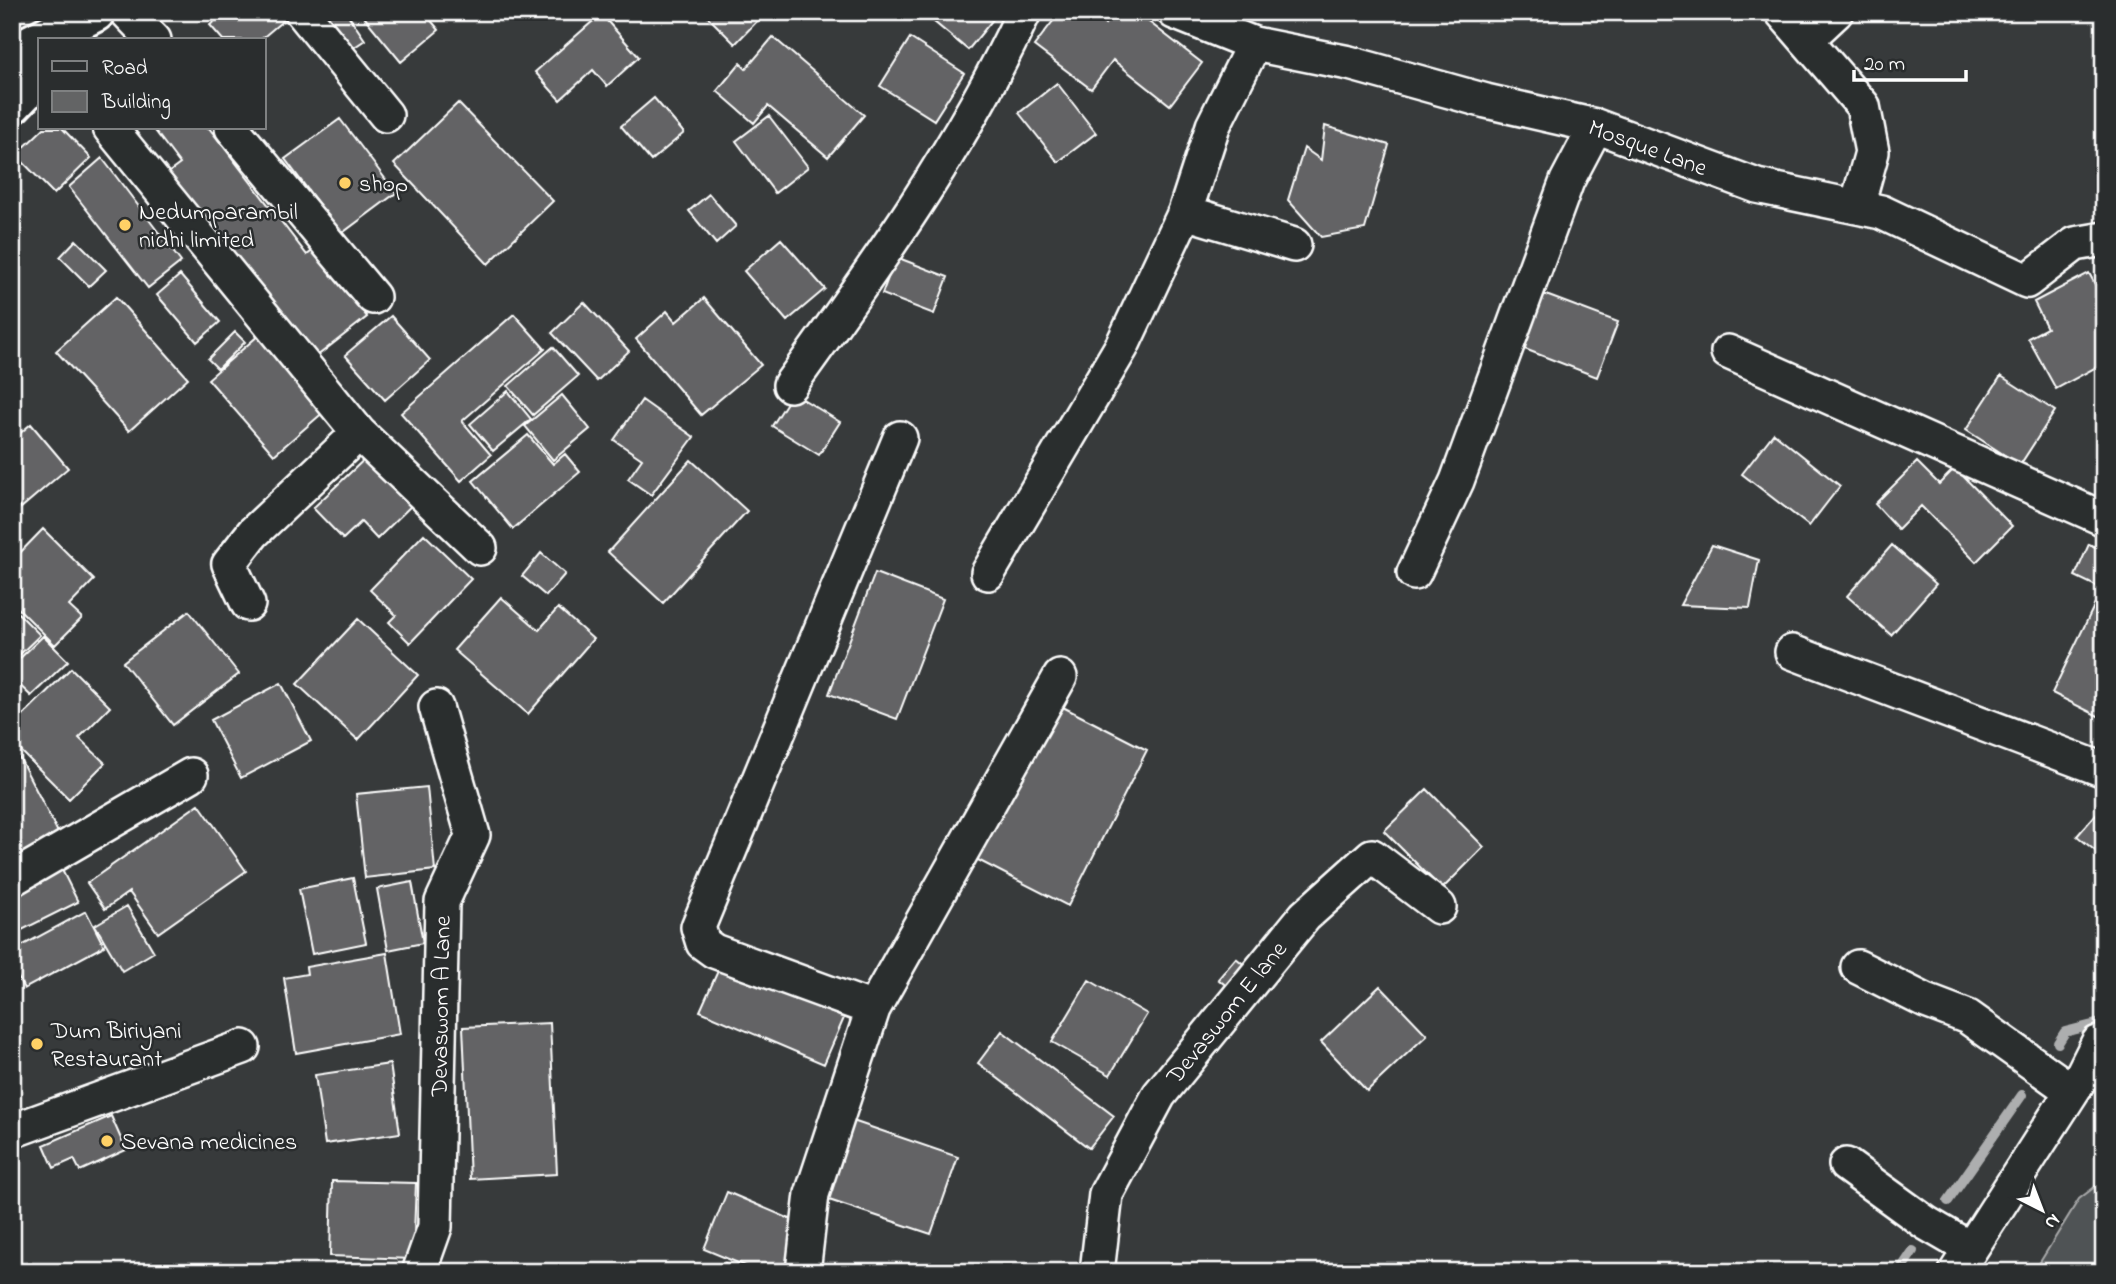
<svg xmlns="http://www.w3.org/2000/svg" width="2116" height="1284" viewBox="0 0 2116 1284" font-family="'Indie Flower',sans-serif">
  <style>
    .green { fill: #505354; stroke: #a8a9aa; stroke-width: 2 }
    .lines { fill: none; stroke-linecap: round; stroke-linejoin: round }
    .stream { stroke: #adaeaf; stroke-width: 10 }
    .building { fill: #636465; stroke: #fff; stroke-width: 2 }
    .minor-casing { stroke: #fff; stroke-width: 38 }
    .secondary-casing { stroke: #fff; stroke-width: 44 }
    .minor { stroke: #2a2d2e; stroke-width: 33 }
    .secondary { stroke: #2a2d2e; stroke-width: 38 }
    .poi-dot { fill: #ffd166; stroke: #2a2d2e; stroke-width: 2.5 }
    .labels { text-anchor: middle; stroke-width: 5; stroke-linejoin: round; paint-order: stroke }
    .street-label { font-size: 24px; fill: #fff; stroke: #2a2d2e }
    .poi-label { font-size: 24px; fill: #fff; stroke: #2a2d2e; text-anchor: start }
  </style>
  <rect width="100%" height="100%" fill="#373a3b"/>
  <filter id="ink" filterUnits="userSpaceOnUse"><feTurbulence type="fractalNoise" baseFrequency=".0143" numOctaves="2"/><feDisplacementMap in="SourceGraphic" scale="14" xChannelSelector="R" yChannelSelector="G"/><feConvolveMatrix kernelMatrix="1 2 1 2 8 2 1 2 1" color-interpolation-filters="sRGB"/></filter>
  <g filter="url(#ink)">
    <path class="green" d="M2104 1180V1272H2034L2079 1199Z"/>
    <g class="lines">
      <path class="stream" d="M2058 1043 2065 1032 2104 1022
        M1948 1201 2022 1095
        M1899 1272 1913 1251"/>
    </g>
    <path class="building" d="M225 12H291L292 13 260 40H223L210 25Z
      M321 12H346L365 40 347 52Z
      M360 12H424L439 30 401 62Z
      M703 12H766L735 44Z
      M940 12H999L968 50 933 21Z
      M1060 12H1090L1105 24 1114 12H1136L1202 63 1170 105 1113 60 1091 89 1034 46Z
      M601 14 639 57 607 86 593 70 560 100 535 72Z
      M773 37 864 115 828 157 768 106 754 123 717 91 740 63 746 69Z
      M910 38 964 73 934 120 880 86Z
      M1057 83 1096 133 1058 162 1019 113Z
      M654 98 684 133 651 161 621 126Z
      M458 103 553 201 488 264 394 164Z
      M769 116 808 167 775 193 736 141Z
      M340 119 396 193 341 234 285 159Z
      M1325 126 1389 145 1365 229 1321 237 1288 200 1304 148 1321 160Z
      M44 128H62L91 158 54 194 16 155Z
      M153 128H209L307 255 315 249 367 317 312 360 168 173 180 164Z
      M102 158 181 262 148 288 69 187Z
      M709 194 736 226 716 244 689 211Z
      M781 239 825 289 787 321 744 271Z
      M76 240 106 270 89 286 60 257Z
      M896 257 948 277 934 314 882 294Z
      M2089 273 2104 301V363L2056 389 2028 338 2047 328 2034 302Z
      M180 275 220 322 197 342 157 295Z
      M1538 292 1618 322 1597 377 1517 346Z
      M116 297 188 378 129 431 56 351Z
      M704 298 761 365 701 415 636 339 667 311 676 322Z
      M584 302 629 351 597 381 552 333Z
      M514 314 545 349 462 421 491 455 461 481 401 413Z
      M391 316 430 360 385 400 345 355Z
      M267 328 333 404 274 455 208 379Z
      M235 332 245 342 218 369 208 359Z
      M553 347 578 376 533 415 508 386Z
      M2001 376 2055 411 2020 465 1966 430Z
      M508 391 531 419 493 451 470 424Z
      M793 393 840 422 819 455 772 426Z
      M562 395 590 429 553 460 525 426Z
      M642 400 694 437 651 495 628 479 642 459 614 440Z
      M31 424 68 468 21 508 12 498V440Z
      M1774 433 1840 486 1809 526 1742 474Z
      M528 435 553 464 565 454 580 472 513 529 473 481Z
      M371 453 417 500 377 539 361 522 343 539 313 508Z
      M691 460 747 511 663 603 608 552Z
      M1917 462 1939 484 1955 468 2012 526 1976 562 1921 506 1898 529 1875 504Z
      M43 529 94 580 69 606 82 618 55 645 12 602V561Z
      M424 534 471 579 410 643 389 622 396 615 370 590Z
      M2089 544 2104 551V590L2075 576Z
      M1712 545 1759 560 1750 608 1680 605Z
      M1892 545 1936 584 1891 635 1847 596Z
      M541 553 565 574 546 596 522 576Z
      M875 573 943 599 897 719 829 694Z
      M501 597 539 630 558 608 593 639 528 714 454 650Z
      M2095 604 2104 608V719L2052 693Z
      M12 607 40 635 14 660 12 658Z
      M189 611 239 674 173 725 123 662Z
      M358 619 418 675 358 740 297 684Z
      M43 636 68 661 31 696 12 678V666Z
      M71 668 110 707 79 738 105 763 69 799 12 742V726Z
      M281 683 311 741 241 778 211 720Z
      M1055 703 1147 750 1068 906 976 859Z
      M16 751 65 846 12 873V753Z
      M427 787 435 870 365 878 356 794Z
      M1427 789 1484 847 1442 889 1384 831Z
      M199 804 246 871 158 933 129 892 105 909 87 883Z
      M2104 805V858L2077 836Z
      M58 862 78 902 12 935V885Z
      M353 878 366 943 312 954 299 889Z
      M412 882 423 943 388 950 377 889Z
      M127 906 154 952 122 971 95 925Z
      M86 911 104 946 24 989 12 966V951Z
      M387 953 400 1034 296 1053 284 978 307 974 306 967Z
      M1236 958 1247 967 1229 988 1218 979Z
      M721 964 844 1018 824 1064 700 1011Z
      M1089 980 1147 1014 1110 1075 1052 1042Z
      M1380 986 1427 1035 1367 1091 1321 1042Z
      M550 1023 557 1174 470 1179 463 1027Z
      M1002 1031 1114 1116 1089 1148 978 1063Z
      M390 1064 400 1133 325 1144 315 1075Z
      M111 1116 126 1150 80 1171 74 1159 54 1168 44 1145Z
      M850 1120 958 1157 931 1234 823 1198Z
      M332 1181 416 1183 413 1259 330 1256Z
      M727 1192 802 1224 782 1272H760L704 1249Z
      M725 1263 744 1272H721Z"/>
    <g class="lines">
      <defs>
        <path id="minor" d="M127 12 154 40
          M302 12 386 115
          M1174 12 1254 44 1349 63 1486 101 1596 126 1757 186 1881 212 2027 281 2075 244 2104 239
          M1782 12 1863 106 1872 152 1857 206
          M1806 40 1836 12
          M110 128 359 433 480 548
          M232 128 373 297
          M1185 212 1294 245
          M1728 352 2104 519
          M790 385C876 266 962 146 1024 12
          M988 573 1122 346 1185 212 1213 126 1254 44
          M1414 573 1457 481 1567 181 1596 126
          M248 604 229 564 253 533 359 433
          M1792 652 2104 770
          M12 879 191 775
          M1858 967 1926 1001 1968 1017 2072 1091
          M873 1009 714 951 703 943 698 927 900 438
          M12 1131 243 1047
          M1846 1165 1926 1223 1969 1248
          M419 1272 435 1227 442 902 473 835 436 707
          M803 1272 812 1194 873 1009 1060 677
          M1097 1272 1106 1194 1159 1095 1305 916 1372 856 1439 907
          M1956 1272 2080 1079 2098 1043 2104 1044"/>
        <path id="secondary" d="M12 54 95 12
          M12 104 40 75"/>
      </defs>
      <use href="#minor" class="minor-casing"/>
      <use href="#secondary" class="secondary-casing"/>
      <use href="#minor" class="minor"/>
      <use href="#secondary" class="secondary"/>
    </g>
  </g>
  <g class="poi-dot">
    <circle cx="345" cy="183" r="7"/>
    <circle cx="125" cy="225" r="7"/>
    <circle cx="37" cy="1044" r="7"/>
    <circle cx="107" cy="1141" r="7"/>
  </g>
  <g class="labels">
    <g class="street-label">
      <text transform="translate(1648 147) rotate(20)" y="8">Mosque Lane</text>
      <text transform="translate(440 1006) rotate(-89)" y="8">Devaswom A Lane</text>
      <text transform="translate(1226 1012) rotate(-51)" y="8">Devaswom E lane</text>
    </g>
    <g class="poi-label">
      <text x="359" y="191">shop</text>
      <text x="139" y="219">Nedumparambil<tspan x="139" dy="28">nidhi limited</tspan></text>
      <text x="51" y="1038">Dum Biriyani<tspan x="51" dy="28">Restaurant</tspan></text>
      <text x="121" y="1149">Sevana medicines</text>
    </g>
  </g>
  <rect width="2116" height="1284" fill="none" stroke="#2a2d2e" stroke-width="42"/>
  <rect x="21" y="21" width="2074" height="1242" fill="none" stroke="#fff" stroke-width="2.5" filter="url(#ink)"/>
  <rect x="38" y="38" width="228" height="91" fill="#2a2d2e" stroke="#7f8182" stroke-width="2"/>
  <rect x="52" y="61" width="35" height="10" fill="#2a2d2e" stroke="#7f8182" stroke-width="2"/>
  <text x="102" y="74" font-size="21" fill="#ffffff">Road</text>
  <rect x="52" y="91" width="35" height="21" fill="#636465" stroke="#7f8182" stroke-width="2"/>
  <text x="102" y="108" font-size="21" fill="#ffffff">Building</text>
  <g transform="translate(2042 1210) rotate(138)" stroke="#2a2d2e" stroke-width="5" paint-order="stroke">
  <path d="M0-5L12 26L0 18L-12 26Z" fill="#ffffff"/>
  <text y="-10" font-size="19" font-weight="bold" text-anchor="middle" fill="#ffffff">N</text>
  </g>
  <path d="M1854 70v10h112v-10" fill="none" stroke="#ffffff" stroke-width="3.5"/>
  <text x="1864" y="70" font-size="21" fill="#ffffff" stroke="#2a2d2e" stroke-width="5" paint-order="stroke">20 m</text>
</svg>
